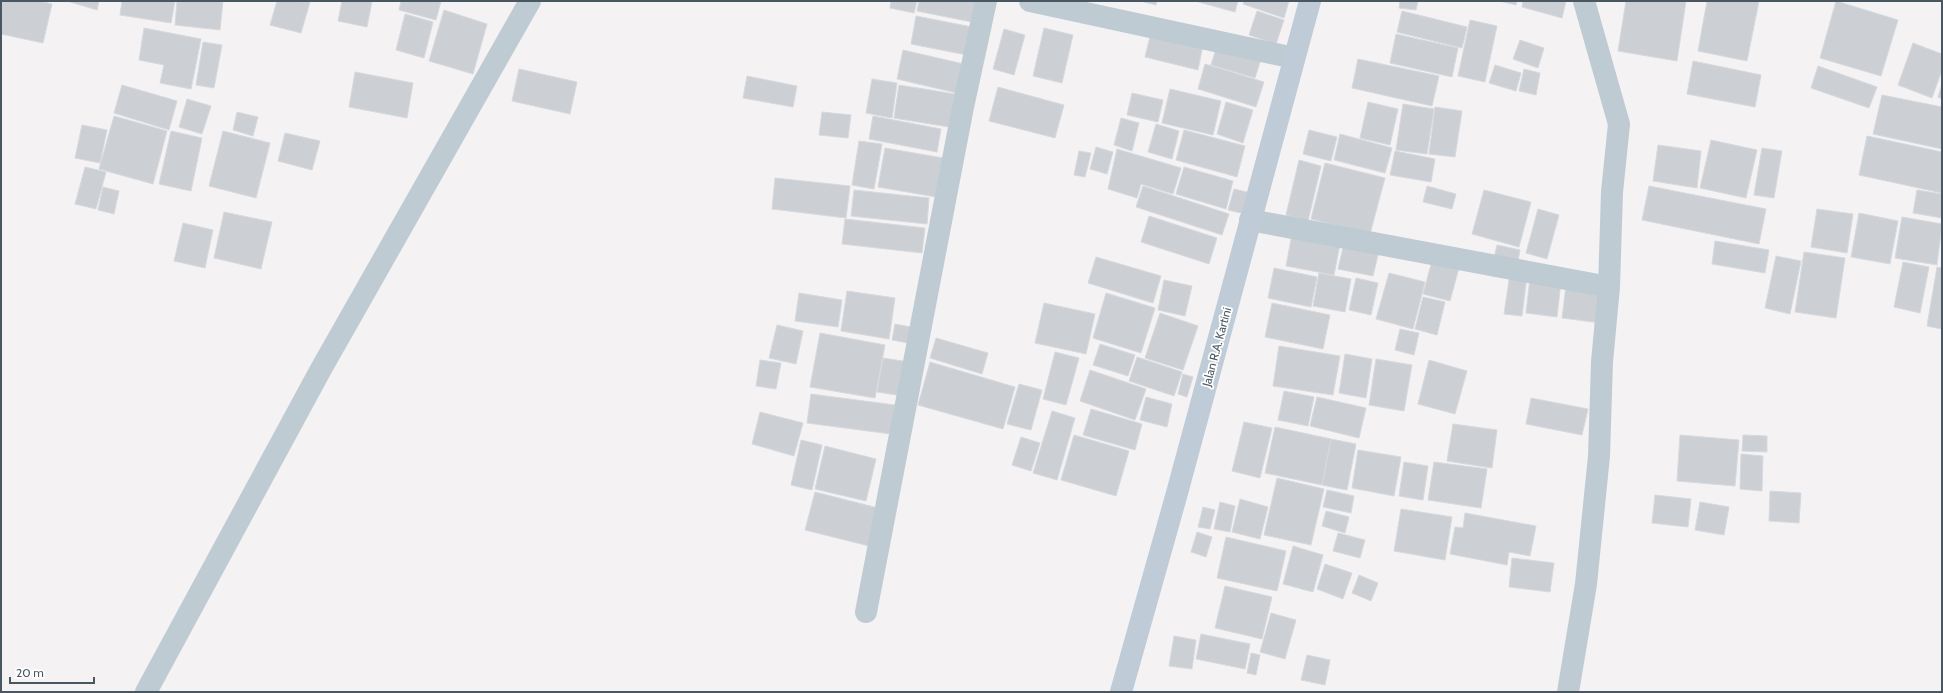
<svg xmlns="http://www.w3.org/2000/svg" width="1943" height="693" viewBox="0 0 1943 693" font-family="Cabin,sans-serif">
  <style>
    .building { fill: #ccd0d5; stroke: #d6d9de }
    .lines { fill: none; stroke-linecap: round; stroke-linejoin: round }
    .street { stroke: #bfcbd3; stroke-width: 22 }
    .secondary { stroke: #bfccd7; stroke-width: 22 }
    .labels { text-anchor: middle; stroke-width: 3.5; stroke-linejoin: round; paint-order: stroke }
    .street-label { font-size: 12px; fill: #485762; stroke: #fff }
  </style>
  <rect width="100%" height="100%" fill="#f5f2f3"/>
  <path class="building" d="M1 1H39L52 4 43 43 1 34Z
    M67 1H99L97 10Z
    M122 1H175L171 23 120 15Z
    M177 1H223L220 30 175 25Z
    M277 1 310 2 301 33 270 25Z
    M342 1H372L367 27 338 21Z
    M401 1H441L436 20 399 10Z
    M891 1H917L914 13 890 8Z
    M919 1H976L972 22 917 11Z
    M1140 1H1157L1156 5Z
    M1195 1H1238L1235 12Z
    M1244 1H1289L1284 18 1243 4Z
    M1400 1H1418L1416 10 1399 8Z
    M1499 1H1517L1516 5Z
    M1523 1H1566L1562 18 1522 7Z
    M1626 1H1686L1677 61 1618 51Z
    M1707 1H1759L1747 61 1698 51Z
    M1836 1 1898 20 1881 76 1820 58Z
    M444 10 487 24 473 74 429 61Z
    M1257 11 1284 20 1276 44 1249 35Z
    M1402 11 1467 27 1462 48 1397 32Z
    M405 14 433 22 424 58 396 50Z
    M916 16 977 28 972 56 911 44Z
    M1470 20 1497 26 1485 82 1458 76Z
    M144 28 201 39 191 89 160 83 164 65 139 60Z
    M1044 28 1073 35 1062 83 1033 76Z
    M1152 28 1204 40 1198 70 1145 57Z
    M1004 29 1025 35 1014 75 993 69Z
    M1396 34 1458 48 1452 77 1390 63Z
    M1520 40 1544 48 1538 68 1513 59Z
    M203 42 222 45 214 88 196 85Z
    M1218 42 1262 56 1255 78 1211 65Z
    M1913 43 1942 54V70L1932 98 1898 85Z
    M903 50 968 65 961 94 897 79Z
    M1358 59 1439 76 1432 106 1352 88Z
    M1693 61 1761 75 1755 107 1687 94Z
    M1205 64 1264 82 1256 107 1198 89Z
    M1495 65 1521 73 1516 91 1489 83Z
    M1818 66 1877 87 1869 108 1811 88Z
    M519 69 577 82 570 114 512 101Z
    M1524 69 1540 73 1536 95 1519 91Z
    M355 72 413 83 407 118 349 107Z
    M747 76 797 86 793 107 743 98Z
    M872 79 897 83 892 118 866 113Z
    M1942 84V99L1938 97Z
    M122 85 177 101 169 130 114 113Z
    M899 85 955 94 949 127 894 118Z
    M998 87 1064 105 1055 138 989 121Z
    M1170 89 1221 101 1213 135 1162 123Z
    M1132 93 1163 100 1158 122 1127 115Z
    M1882 95 1942 107V149L1873 134Z
    M187 99 211 106 202 134 179 127Z
    M1226 102 1253 110 1243 143 1217 134Z
    M1368 102 1398 109 1390 145 1360 138Z
    M1403 104 1434 109 1427 154 1396 150Z
    M1435 107 1462 111 1455 157 1429 154Z
    M237 112 258 117 253 136 233 130Z
    M822 112 851 115 848 138 819 135Z
    M114 116 167 131 153 184 99 169Z
    M873 116 941 129 937 152 869 139Z
    M1121 118 1139 123 1132 151 1114 145Z
    M1156 124 1179 131 1172 159 1148 152Z
    M82 125 107 130 100 163 75 158Z
    M1184 130 1245 146 1237 177 1176 160Z
    M1309 130 1337 137 1331 161 1303 154Z
    M171 131 202 138 191 191 159 184Z
    M223 131 270 143 256 198 209 186Z
    M285 133 320 141 312 170 278 161Z
    M1340 134 1392 148 1385 173 1334 160Z
    M1867 136 1942 152V193L1859 175Z
    M1711 140 1757 150 1746 198 1700 188Z
    M859 141 882 144 874 189 852 185Z
    M1658 145 1701 151 1697 188 1653 181Z
    M1096 147 1113 152 1107 174 1090 169Z
    M885 148 943 158 936 197 878 187Z
    M1762 148 1782 151 1774 198 1754 195Z
    M1117 149 1181 168 1173 194 1141 184 1137 198 1108 189Z
    M1079 151 1091 153 1085 177 1074 175Z
    M1395 151 1435 159 1431 182 1390 175Z
    M1299 160 1321 166 1308 221 1286 215Z
    M1325 163 1385 178 1370 234 1311 219Z
    M85 167 106 172 96 209 75 204Z
    M1184 167 1233 181 1226 209 1176 194Z
    M775 178 850 186 846 218 772 209Z
    M1143 186 1229 214 1222 235 1136 207Z
    M1427 186 1456 194 1452 209 1423 202Z
    M1649 186 1766 209 1759 244 1642 220Z
    M103 187 119 191 114 214 98 210Z
    M1234 189 1251 193 1245 214 1228 210Z
    M854 190 929 198 927 224 851 216Z
    M1484 190 1531 202 1519 247 1472 234Z
    M1917 190 1942 194V218L1913 213Z
    M1538 209 1559 215 1547 259 1526 253Z
    M1817 209 1853 214 1847 253 1811 247Z
    M224 212 272 222 261 269 214 258Z
    M1859 213 1898 221 1890 264 1851 257Z
    M1149 216 1217 238 1209 264 1141 242Z
    M1902 217 1942 224 1937 265 1895 258Z
    M845 219 925 228 922 253 842 244Z
    M183 223 213 230 205 268 174 261Z
    M1293 229 1341 239 1334 275 1286 266Z
    M1345 239 1380 247 1373 276 1338 269Z
    M1715 241 1769 250 1765 273 1712 264Z
    M1497 245 1520 250 1517 268 1493 262Z
    M1804 252 1845 258 1836 318 1795 312Z
    M1776 256 1801 261 1790 314 1765 308Z
    M1096 257 1161 276 1153 303 1088 283Z
    M1432 261 1459 268 1450 301 1423 294Z
    M1903 262 1929 267 1920 313 1894 307Z
    M1937 267 1942 268V329L1927 326Z
    M1274 268 1317 277 1311 307 1268 298Z
    M1319 273 1351 279 1345 312 1313 306Z
    M1389 273 1425 282 1413 329 1376 319Z
    M1510 273 1527 276 1522 316 1504 314Z
    M1356 278 1378 283 1371 315 1349 310Z
    M1530 278 1561 282 1557 317 1526 313Z
    M1164 280 1192 286 1185 316 1158 310Z
    M1566 285 1605 291 1601 323 1562 318Z
    M847 291 895 298 889 339 841 331Z
    M799 293 842 300 838 327 795 321Z
    M1106 293 1155 308 1141 353 1093 338Z
    M1423 297 1445 302 1437 335 1415 329Z
    M1044 303 1095 314 1086 354 1035 343Z
    M1272 303 1330 315 1323 349 1265 337Z
    M1160 313 1198 326 1183 370 1145 358Z
    M895 324 916 328 913 344 892 340Z
    M777 325 803 331 796 364 769 358Z
    M1400 329 1419 333 1414 355 1395 350Z
    M820 333 885 345 875 398 810 387Z
    M936 338 988 353 982 374 930 358Z
    M1100 344 1135 355 1128 376 1093 365Z
    M1279 346 1340 356 1333 395 1273 386Z
    M1055 352 1079 358 1066 405 1043 399Z
    M1345 354 1372 359 1366 398 1339 393Z
    M1137 357 1182 372 1174 396 1129 381Z
    M883 358 909 362 903 396 877 392Z
    M1376 359 1412 365 1404 411 1369 405Z
    M760 360 781 363 776 389 756 386Z
    M1429 360 1467 371 1455 414 1418 404Z
    M930 362 1015 387 1003 429 918 405Z
    M1090 370 1146 389 1135 420 1080 401Z
    M1183 374 1193 377 1187 397 1178 394Z
    M1019 384 1042 390 1031 430 1007 424Z
    M1284 391 1314 397 1308 426 1278 420Z
    M811 394 895 405 891 434 807 423Z
    M1146 397 1172 404 1167 427 1140 420Z
    M1317 397 1366 408 1359 438 1310 426Z
    M1531 398 1588 409 1582 435 1526 424Z
    M1091 409 1142 424 1135 450 1083 435Z
    M1052 411 1075 418 1057 480 1033 473Z
    M760 412 803 423 794 456 752 444Z
    M1244 422 1272 428 1260 478 1232 471Z
    M1453 424 1497 430 1492 468 1447 461Z
    M1275 427 1331 439 1322 485 1265 473Z
    M1074 435 1129 451 1116 496 1061 480Z
    M1680 435 1739 440 1735 486 1677 481Z
    M1743 435 1767 436V452L1742 451Z
    M1021 437 1040 443 1031 471 1012 465Z
    M1331 439 1356 444 1347 490 1322 485Z
    M801 440 822 445 812 490 791 485Z
    M825 446 876 459 866 501 815 489Z
    M1358 450 1401 457 1394 496 1352 488Z
    M1741 454 1763 456 1762 491 1740 489Z
    M1404 462 1428 466 1423 500 1399 496Z
    M1434 462 1487 469 1481 508 1428 500Z
    M1277 478 1324 489 1311 545 1264 535Z
    M1327 490 1354 496 1351 513 1323 507Z
    M1770 491 1801 493 1799 523 1769 521Z
    M815 492 878 508 869 546 805 530Z
    M1655 495 1691 499 1688 527 1652 523Z
    M1240 499 1268 507 1260 539 1232 532Z
    M1220 502 1235 506 1230 532 1214 529Z
    M1700 502 1729 507 1724 535 1695 530Z
    M1203 507 1215 510 1210 529 1198 527Z
    M1401 509 1452 517 1445 560 1394 551Z
    M1326 511 1349 517 1345 533 1322 526Z
    M1465 513 1536 526 1530 556 1509 552 1507 565 1450 554 1455 527 1463 528Z
    M1197 532 1212 537 1206 557 1191 552Z
    M1338 533 1365 540 1360 558 1333 551Z
    M1226 537 1286 551 1277 591 1217 578Z
    M1293 546 1323 555 1313 592 1283 584Z
    M1512 558 1554 563 1550 592 1509 587Z
    M1325 564 1352 573 1343 599 1317 589Z
    M1359 575 1378 583 1371 601 1352 593Z
    M1225 586 1272 597 1262 639 1215 628Z
    M1271 613 1296 620 1285 659 1260 652Z
    M1201 634 1250 644 1245 669 1196 659Z
    M1174 636 1196 640 1192 669 1169 666Z
    M1251 653 1260 655 1256 675 1247 673Z
    M1307 655 1330 660 1325 685 1301 680Z"/>
  <g class="lines">
    <path class="street" d="M1030 1 1294 58
      M1250 220 1609 287 1612 192 1619 124 1584 1
      M866 612 963 107 986 1
      M146 692 321 369 530 1
      M1568 692 1586 584 1599 456 1602 362 1609 287"/>
    <path class="secondary" d="M1121 692 1177 493 1310 1"/>
  </g>
  <g class="labels">
    <g class="street-label">
      <text transform="translate(1217 347) rotate(-75)" y="4">Jalan R.A. Kartini</text>
    </g>
  </g>
  <rect width="1943" height="693" fill="none" stroke="#485762" stroke-width="4"/>
  <path d="M10 677v6h84v-6" fill="none" stroke="#485762" stroke-width="2"/>
  <text x="16" y="677" font-size="12" fill="#485762" stroke="#ffffff" stroke-width="3" paint-order="stroke">20 m</text>
</svg>
